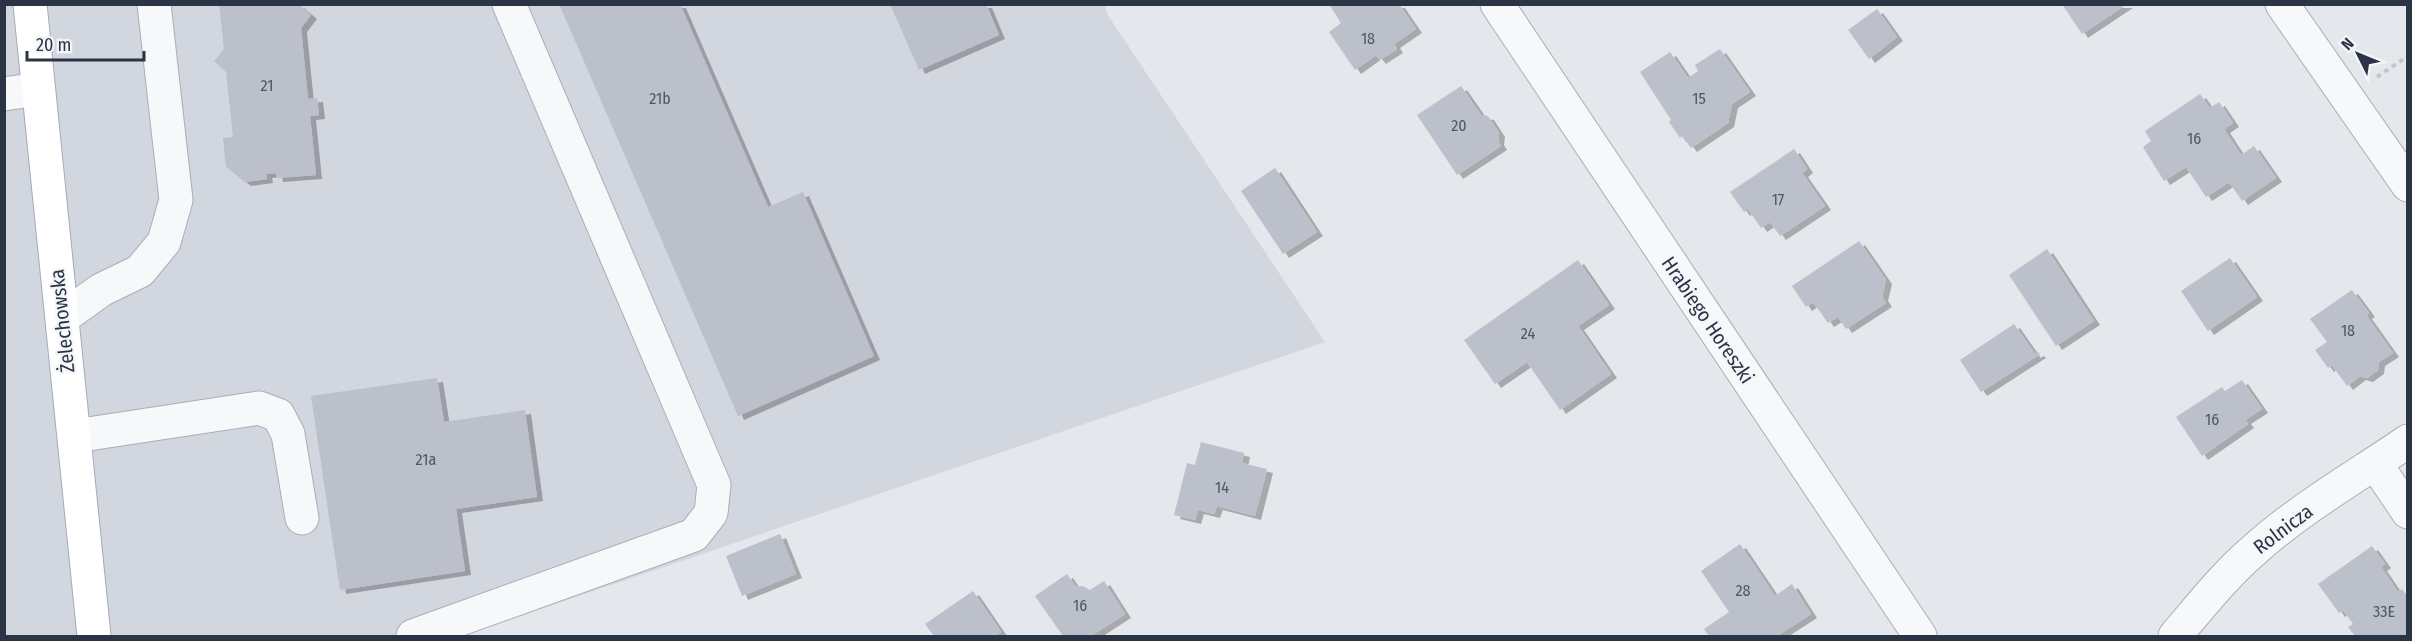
<svg xmlns="http://www.w3.org/2000/svg" width="2412" height="641" viewBox="0 0 2412 641" font-family="'Fira Sans Condensed',sans-serif">
  <style>
    .built { fill: #d2d6de }
    .building { fill: #bbc0ca; filter: url(#shadow) }
    .lines { fill: none; stroke-linecap: round; stroke-linejoin: round }
    .minor-casing { stroke: #a9aeb7; stroke-width: 35 }
    .major-casing { stroke: #a3abb8; stroke-width: 35 }
    .path { stroke: #c2c5cb; stroke-width: 4; stroke-dasharray: 4.5 4.5; stroke-linecap: butt }
    .minor { stroke: #f7f8fa; stroke-width: 33 }
    .major { stroke: #fff; stroke-width: 33 }
    .labels { text-anchor: middle; stroke-width: 4.5; stroke-linejoin: round; paint-order: stroke }
    .number-label { font-size: 16px; fill: #4f5766 }
    .street-label { font-size: 20px; fill: #2b3445; stroke: #f4f6f9 }
  </style>
  <defs>
    <filter id="shadow"><feDropShadow dx="6" dy="4" stdDeviation="0" flood-color="#0004"/></filter>
  </defs>
  <rect width="100%" height="100%" fill="#e4e7ec"/>
  <path class="built" d="M4 5H1105L1107 14 1325 342 461 636H5Z"/>
  <path class="building" d="M219 4H298L311 15 301 28 308 99 317 98 319 115 310 116 316 175 277 178 276 173 266 174 267 179 245 182 226 167 223 138 233 137 226 72 214 61 224 49Z
    M559 4H680L768 207 803 192 874 356 738 416Z
    M890 4H986L999 35 919 70Z
    M1329 4H1399L1416 29 1394 44 1397 49 1380 60 1376 55 1355 70 1329 32 1341 23Z
    M2062 4H2127L2082 34Z
    M1877 9 1897 37 1869 59 1848 30Z
    M1720 49 1750 92 1732 104 1728 123 1691 148 1682 136 1680 138 1669 122 1671 120 1640 72 1670 52 1688 78 1698 71 1695 65Z
    M1461 86 1481 115 1488 116 1499 133 1498 141 1501 146 1457 175 1417 115Z
    M2200 94 2210 108 2219 102 2233 123 2224 129 2241 155 2254 146 2276 178 2242 201 2229 182 2206 197 2186 167 2164 181 2143 147 2151 141 2145 131Z
    M1794 149 1807 169 1802 173 1825 206 1780 236 1770 222 1761 228 1748 209 1744 212 1730 192Z
    M1275 168 1317 232 1283 254 1241 191Z
    M1859 241 1886 280 1882 297 1886 303 1846 329 1838 317 1828 323 1813 302 1806 307 1792 286Z
    M2047 249 2094 321 2056 346 2009 275Z
    M2230 258 2257 297 2208 331 2181 291Z
    M1578 260 1609 305 1578 326 1611 374 1560 410 1527 362 1495 384 1464 340Z
    M2352 290 2369 313 2366 315 2393 353 2379 362 2378 370 2367 378 2360 376 2347 386 2332 365 2328 368 2315 350 2327 342 2310 319Z
    M2014 324 2035 354 2038 352 2040 354 1981 392 1960 360Z
    M437 378 444 422 525 410 537 497 456 509 465 571 340 590 311 396Z
    M2242 380 2262 409 2245 420 2248 424 2202 456 2176 417 2222 387 2225 391Z
    M1201 442 1244 453 1242 463 1267 469 1255 516 1217 506 1214 514 1198 510 1195 520 1174 515 1187 463 1195 465Z
    M780 534 796 574 742 596 726 556Z
    M1740 544 1775 596 1792 584 1811 614 1777 636H1709L1704 629 1729 612 1701 571Z
    M2372 546 2385 564 2381 567 2398 592 2402 589 2408 597V636H2355L2348 627 2353 624 2343 610 2339 613 2318 584Z
    M1067 574 1076 587 1083 586 1090 590 1104 581 1125 614 1091 636H1063L1035 596Z
    M973 591 1001 632 995 636H934L925 624Z"/>
  <g class="lines">
    <defs>
      <path id="minor" d="M1497 4 1920 636
        M2282 4 2408 185
        M4 94 38 89
        M62 318 101 290 140 271 164 242 176 200 154 4
        M75 436 259 408 278 415 288 434 302 518
        M2375 463 2408 512
        M413 636 694 535 711 513 714 485 509 4
        M2175 636C2200 607 2224 576 2253 551 2298 510 2357 476 2408 441"/>
      <path id="major" d="M30 4 94 636"/>
    </defs>
    <use href="#minor" class="minor-casing"/>
    <use href="#major" class="major-casing"/>
    <path class="path" d="M2377 77 2408 56"/>
    <use href="#minor" class="minor"/>
    <use href="#major" class="major"/>
  </g>
  <g class="labels">
    <g class="number-label">
      <text x="1368" y="44">18</text>
      <text x="267" y="91">21</text>
      <text x="660" y="104">21b</text>
      <text x="1699" y="104">15</text>
      <text x="1459" y="131">20</text>
      <text x="2194" y="144">16</text>
      <text x="1778" y="205">17</text>
      <text x="2348" y="336">18</text>
      <text x="1528" y="339">24</text>
      <text x="2212" y="425">16</text>
      <text x="426" y="465">21a</text>
      <text x="1222" y="493">14</text>
      <text x="1743" y="596">28</text>
      <text x="1080" y="611">16</text>
      <text x="2384" y="617">33E</text>
    </g>
    <g class="street-label">
      <text transform="translate(1708 320) rotate(56)" y="7">Hrabiego Horeszki</text>
      <text transform="translate(62 321) rotate(-96)" y="7">Żelechowska</text>
      <text transform="translate(2283 529) rotate(-37)" y="7">Rolnicza</text>
    </g>
  </g>
  <rect width="2412" height="641" fill="none" stroke="#2b3445" stroke-width="12"/>
  <g transform="translate(2358 54) rotate(313)" stroke="#f4f6f9" stroke-width="4.5" paint-order="stroke">
  <path d="M0-4.5L10 22L0 15L-10 22Z" fill="#2b3445"/>
  <text y="-9" font-size="16" font-weight="bold" text-anchor="middle" fill="#2b3445">N</text>
  </g>
  <path d="M27 51v9h117v-9" fill="none" stroke="#2b3445" stroke-width="3"/>
  <text x="36" y="51" font-size="18" fill="#2b3445" stroke="#f4f6f9" stroke-width="4.5" paint-order="stroke">20 m</text>
</svg>
